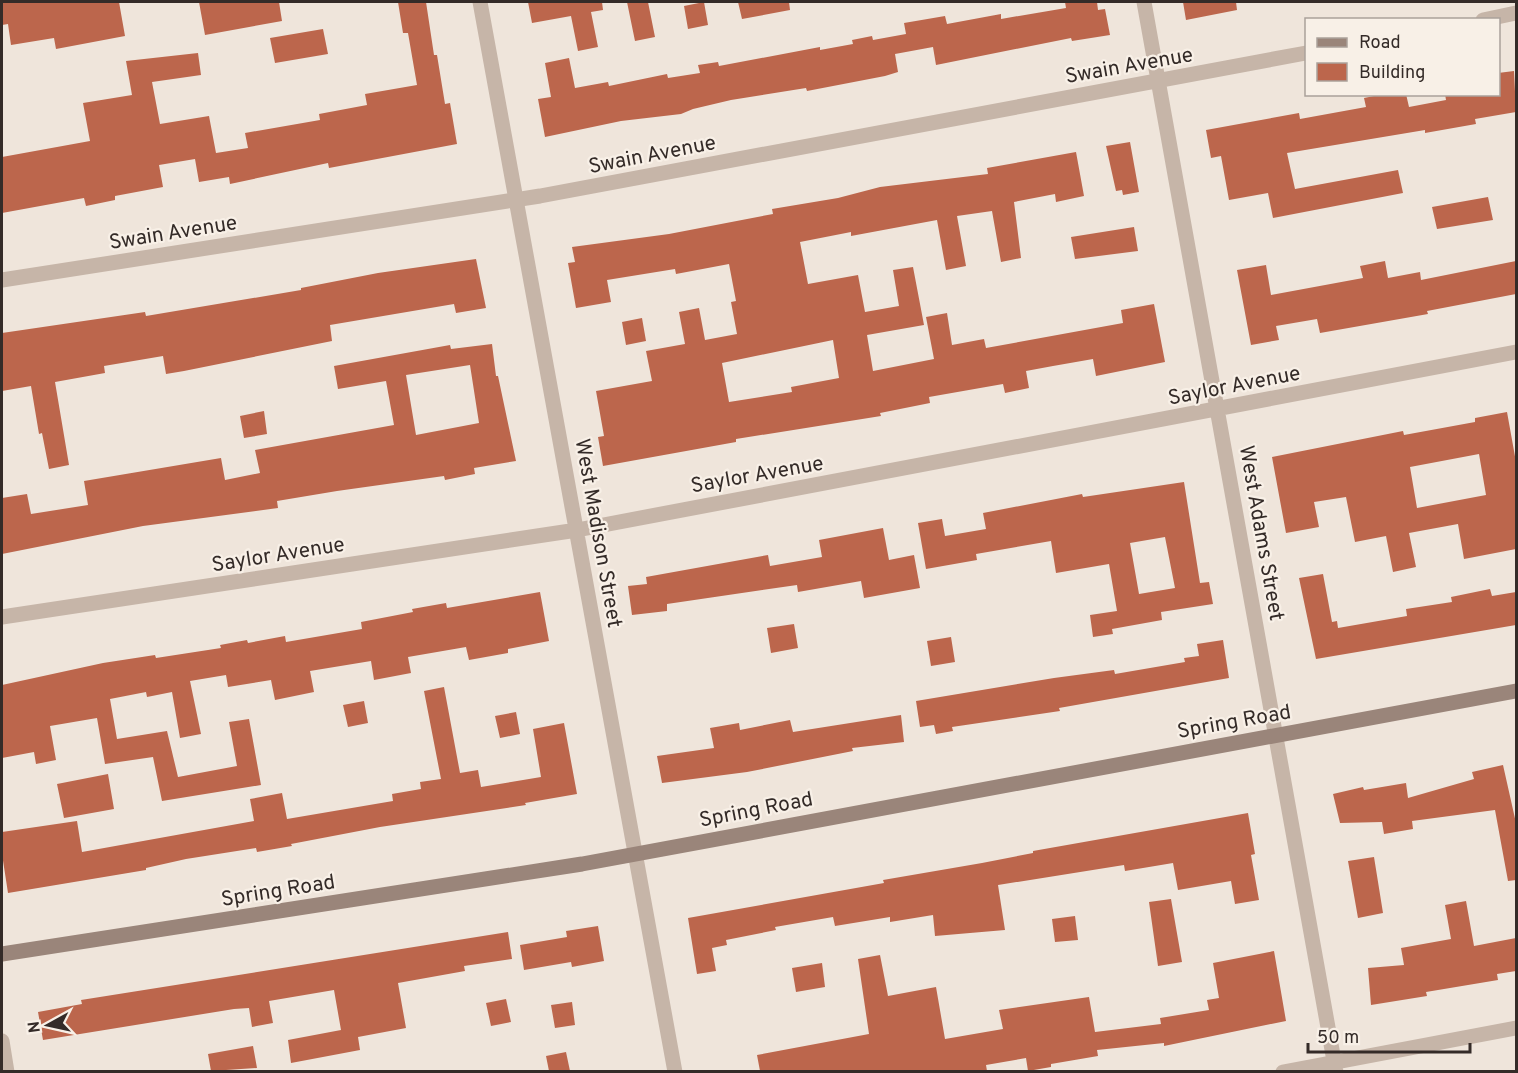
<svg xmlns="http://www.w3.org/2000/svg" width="1518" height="1073" viewBox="0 0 1518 1073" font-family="Overpass,sans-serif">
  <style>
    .building { fill: #bc664c; fill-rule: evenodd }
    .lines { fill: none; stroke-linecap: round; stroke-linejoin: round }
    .street { stroke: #c6b5a8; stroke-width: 15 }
    .secondary { stroke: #9a857a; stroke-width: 15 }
    .labels { text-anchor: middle; stroke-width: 4.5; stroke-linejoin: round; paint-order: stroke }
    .street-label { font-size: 21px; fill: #342b28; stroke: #f8f0e7 }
  </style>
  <rect width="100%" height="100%" fill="#efe5db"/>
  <path class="building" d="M2 2H119L125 36 56 49 54 38 11 45 8 24 2 25Z
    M199 2H279L282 21 205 35Z
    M398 2H426L434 55H437L445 104 450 103 457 144 329 168 328 163 230 184 229 177 199 182 195 159 159 165 163 187 115 196V200L86 206 84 198 2 213V157L90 141 83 103 132 95 126 61 198 53 201 75 152 82 160 124 209 116 216 153 248 148 245 133 320 120 319 114 367 105 365 94 417 85 408 33H403Z
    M528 2H602L603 10 591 12 598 47 578 51 571 16 532 23Z
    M627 2H648L655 37 635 41Z
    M704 2 708 25 688 29 684 6Z
    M738 2H789L790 10 742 19Z
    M1065 2H1097L1098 10 1105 9 1110 35 1072 41 1071 38 936 65 933 47 895 54 898 72 885 76 807 91 806 88 731 100 693 109 681 114 621 121 545 137 538 99 551 97 545 63 569 58 575 88 608 82 609 86 667 74 668 78 700 73 698 65 718 62 719 66 820 47V50L853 44 852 40 872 36 873 40 906 34 904 23 945 16 947 24 1001 14V19L1066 8Z
    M1183 2H1236L1237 10 1186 20Z
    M323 29 328 54 275 63 270 38Z
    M1514 71 1516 112 1475 119 1476 124 1425 133V130L1287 153 1295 189 1398 170 1403 193 1273 218 1268 193 1229 200 1221 156 1211 158 1206 130 1299 113 1300 119 1366 107 1364 98 1384 94H1406L1409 107 1446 100 1445 94H1498V73Z
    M1130 142 1139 192 1123 195 1122 190 1116 191 1106 146Z
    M1076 152 1084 196 1056 202 1055 194 1014 202 1021 258 1001 262 992 211 957 216 966 266 946 270 937 220 851 236V232L800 242 808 284 858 275 865 312 899 306 893 270 913 267 924 325 867 335 873 371 934 359 926 317 947 313 952 345 984 339 986 348 1123 323 1121 310 1154 304 1165 362 1096 376 1093 359 1053 366 1026 371 1029 388 1005 393 1003 384 929 397 930 403 880 413 881 416 736 439V442L603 466 598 437 604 436 596 391 652 381 646 351 685 344 679 312 699 308 705 340 737 334 731 302 736 301 729 264 676 274 675 269 607 280 611 302 576 308 568 263 575 262 572 247 669 234 773 214 772 209 838 198 880 187 988 174 987 168ZM833 340 839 378 791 387 792 392 729 402 722 363Z
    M1488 197 1493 220 1437 229 1432 207Z
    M1134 227 1138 251 1075 259 1071 237Z
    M476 259 486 308 456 313 454 304 330 325 332 341 184 371 166 374 163 356 104 366 105 373 55 382 69 465 49 469 42 433 39 434 31 386 2 391V333L145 312 146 316 301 290V288L378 273Z
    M1385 261 1388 278 1420 272 1421 280 1516 261V294L1427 311 1428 314 1320 333 1317 319 1276 326 1279 340 1251 345 1237 270 1266 265 1271 295 1363 278 1360 266Z
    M642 318 646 341 626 345 622 322Z
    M492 344 496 376H498L516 461 474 468 475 474 445 480 444 476 337 491 277 501 278 508 143 526 2 554V498L27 494 31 514 88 505 84 481 221 458 225 480 260 473 255 450 394 425 386 381 338 389 334 366 450 345 451 349ZM470 365 479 423 416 435 406 375Z
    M264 411 267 434 244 438 240 416Z
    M1507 412 1516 462V549L1464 559 1458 524 1409 533 1416 567 1393 572 1386 536 1355 542 1346 497 1314 502 1319 527 1286 533 1272 457 1403 431 1404 435 1475 422V418ZM1479 454 1486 495 1417 508 1410 467Z
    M1184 482 1200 583 1209 582 1213 604 1161 612 1162 620 1112 629 1113 634 1093 637 1090 615 1117 611 1109 564 1056 573 1051 541 976 554 977 560 926 569 918 523 942 519 945 536 986 529 983 513 1082 494 1083 497ZM1165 537 1175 588 1139 594 1130 543Z
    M883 528 889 560 914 555 920 588 864 598 861 581 798 592 797 585 667 604V611L632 615 628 586 647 584 646 577 768 555 770 566 822 557 819 540Z
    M1323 574 1332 622 1337 621 1338 628 1407 616 1406 609 1452 602 1451 597 1490 589 1492 596 1516 592V625L1316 659 1299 578Z
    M540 592 549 641 508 649V653L469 660 466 647 408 657 411 673 374 680 371 661 310 671 314 692 275 700 271 680 228 687 226 675 190 681 201 734 180 738 172 692 147 697 146 692 110 699 117 739 167 731 178 777 237 766 229 722 249 719 261 785 162 801 153 757 105 764 97 718 50 726 56 760 36 764 34 752 2 758V685L103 663 155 655 156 658 221 648 220 645 247 640 248 643 285 636 286 642 362 629 361 622 413 612 412 609 446 603 447 608Z
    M794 624 798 648 771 653 767 628Z
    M951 637 955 662 931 666 927 641Z
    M1223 640 1229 678 1059 708 1060 711 952 727 953 731 936 734 934 725 920 727 916 701 1054 678 1114 670 1115 674 1185 662 1184 658 1199 656 1197 644Z
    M444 687 460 773 478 770 481 787 541 777 533 729 564 723 577 794 525 803 526 805 380 827 291 844 292 846 257 852 256 848 186 859 146 868V870L8 893 2 854V832L77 821 82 852 254 821 250 799 282 793 287 819 393 801 392 794 421 789 420 782 441 779 424 691Z
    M364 701 368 723 348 727 343 705Z
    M516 712 520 734 500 738 495 716Z
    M901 715 904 742 852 748 853 751 747 772 662 783 657 756 714 748 710 728 739 723 740 730 790 720 793 732Z
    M1503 765 1516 823V880L1508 881 1495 810 1412 821 1413 829 1384 834 1382 822 1340 823 1333 794 1363 787 1364 790 1406 783 1408 798 1474 779 1472 772Z
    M108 774 114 809 64 818 57 784Z
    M1248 813 1255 854 1251 855 1259 900 1235 904 1231 881 1178 890 1173 863 1125 871 1124 865 998 885 1005 930 935 936 933 915 890 922V917L835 926 833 917 775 927 776 930 726 940 727 945 712 948 716 971 697 974 688 918 884 883 883 880 982 863 1033 853V851Z
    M1374 857 1383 913 1358 918 1348 861Z
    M1171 899 1182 962 1158 966 1149 902Z
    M1466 901 1474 946 1516 938V971L1497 974 1498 980 1426 992 1427 996 1371 1005 1368 968 1404 965 1401 948 1451 939 1445 905Z
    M1075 916 1078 940 1055 942 1052 919Z
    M598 926 604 961 572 967 571 962 524 970 520 945 567 937 566 931Z
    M508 932 512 959 464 966 465 971 398 983 406 1028 358 1037 360 1050 291 1063 288 1040 341 1030 334 990 269 1001 273 1023 252 1027 249 1008 234 1009 43 1040 38 1012 82 1004 81 1000Z
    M1274 951 1286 1021 1164 1046V1043L1097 1050 1098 1056 1051 1064V1067L1028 1071 1026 1058 986 1065 987 1071H760L757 1055 869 1034 858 959 880 955 888 996 936 987 945 1039 1003 1029 999 1010 1089 997 1095 1032 1161 1024 1160 1018 1209 1010 1207 1000 1219 998 1213 963Z
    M822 963 825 987 796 992 792 968Z
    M506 999 511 1022 491 1026 486 1003Z
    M572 1002 575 1025 555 1028 551 1005Z
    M253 1046 257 1068 211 1071 208 1054Z
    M566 1052 570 1071H549L546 1056Z"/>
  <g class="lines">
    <path class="street" d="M480 2 675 1072
      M1144 2 1336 1072
      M1483 20 1516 13
      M2 280 540 196 1306 53
      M2 617 577 530 1516 352
      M2 1041 7 1072
      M1283 1072 1516 1028"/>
    <path class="secondary" d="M2 954 582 864 1516 691"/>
  </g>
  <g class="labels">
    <g class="street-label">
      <text transform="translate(1129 65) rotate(-10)" y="7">Swain Avenue</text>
      <text transform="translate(652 154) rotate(-11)" y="7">Swain Avenue</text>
      <text transform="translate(173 232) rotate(-9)" y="7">Swain Avenue</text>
      <text transform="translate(1234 385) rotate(-11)" y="7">Saylor Avenue</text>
      <text transform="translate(757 474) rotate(-10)" y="7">Saylor Avenue</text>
      <text transform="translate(599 533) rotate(80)" y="7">West Madison Street</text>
      <text transform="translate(1262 533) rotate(80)" y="7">West Adams Street</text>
      <text transform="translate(278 554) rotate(-9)" y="7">Saylor Avenue</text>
      <text transform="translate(1234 721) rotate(-10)" y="7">Spring Road</text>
      <text transform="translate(756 809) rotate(-11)" y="7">Spring Road</text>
      <text transform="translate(278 890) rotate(-9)" y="7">Spring Road</text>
    </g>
  </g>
  <rect width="1518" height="1073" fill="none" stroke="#342b28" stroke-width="6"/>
  <rect x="1305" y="18" width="195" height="78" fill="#f8f0e7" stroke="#aaa19b" stroke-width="1.5"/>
  <rect x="1317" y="38" width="30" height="9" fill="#9a857a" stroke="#aaa19b" stroke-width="1.5"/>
  <text x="1359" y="48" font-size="18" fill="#342b28">Road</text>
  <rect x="1317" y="63" width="30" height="18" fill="#bc664c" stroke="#aaa19b" stroke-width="1.5"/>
  <text x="1359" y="78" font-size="18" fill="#342b28">Building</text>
  <g transform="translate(48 1025) rotate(262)" stroke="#f8f0e7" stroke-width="4.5" paint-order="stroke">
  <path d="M0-4.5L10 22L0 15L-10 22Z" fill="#342b28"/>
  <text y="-9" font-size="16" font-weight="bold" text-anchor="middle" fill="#342b28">N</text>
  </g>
  <path d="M1308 1043v9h162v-9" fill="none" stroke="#342b28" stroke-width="3"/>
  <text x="1317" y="1043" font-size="18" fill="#342b28" stroke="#f8f0e7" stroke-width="4.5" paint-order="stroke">50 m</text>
</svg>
